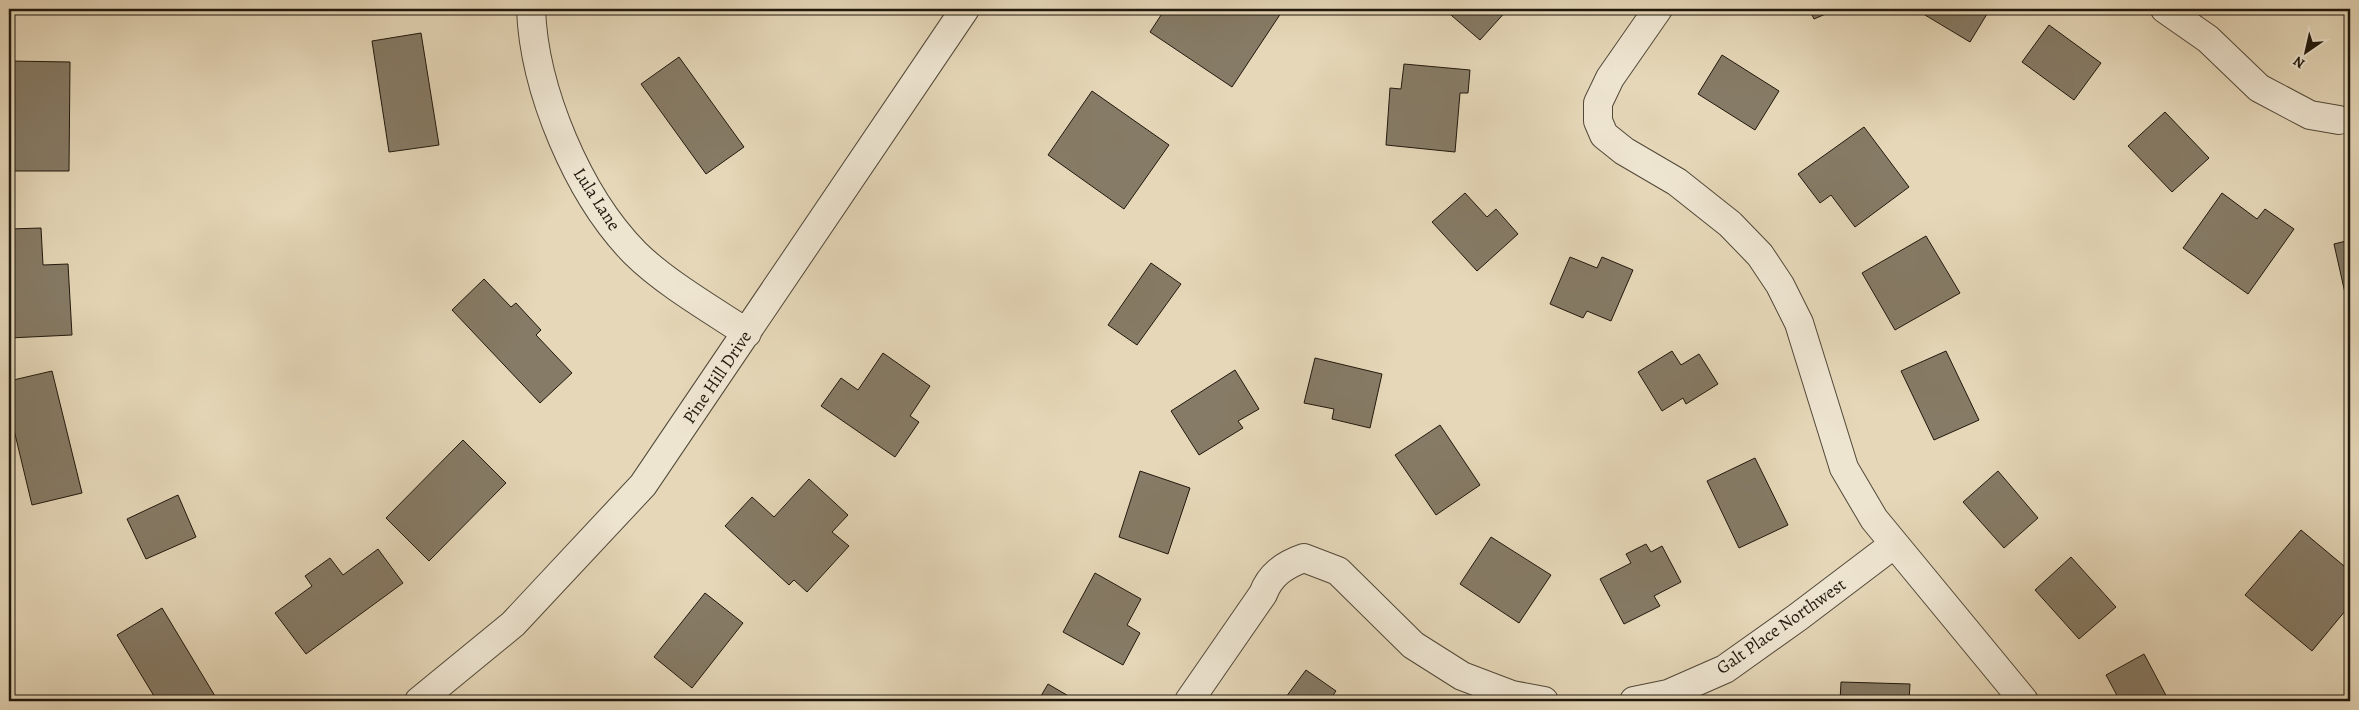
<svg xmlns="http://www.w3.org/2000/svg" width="2359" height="710" viewBox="0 0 2359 710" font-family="Alegreya,serif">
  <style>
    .building { fill: #867b66; stroke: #20180d }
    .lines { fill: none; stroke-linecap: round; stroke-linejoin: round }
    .minor-casing { stroke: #514838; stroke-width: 30 }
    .minor { stroke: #eee5d1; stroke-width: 28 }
    .labels { text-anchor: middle; stroke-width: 4.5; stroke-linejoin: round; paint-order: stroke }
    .street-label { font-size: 18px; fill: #20180d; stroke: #eee5d1 }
  </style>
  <rect width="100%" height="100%" fill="#e5d7b8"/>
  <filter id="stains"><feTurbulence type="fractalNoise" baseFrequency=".004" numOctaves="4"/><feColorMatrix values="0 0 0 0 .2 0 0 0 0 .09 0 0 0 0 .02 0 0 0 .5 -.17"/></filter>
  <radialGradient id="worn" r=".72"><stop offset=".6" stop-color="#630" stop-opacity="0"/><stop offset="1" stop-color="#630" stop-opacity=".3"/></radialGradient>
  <path class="building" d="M1165 9H1281L1283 10 1232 87 1150 32Z
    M1444 9H1508L1480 40Z
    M1809 9H1837L1814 19Z
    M1915 9H1990L1970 42Z
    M2049 25 2101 63 2074 100 2022 62Z
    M421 33 439 145 389 152 372 41Z
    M1722 55 1779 91 1755 130 1698 94Z
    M679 57 744 147 706 174 641 84Z
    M9 61 70 62 69 171H9Z
    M1404 64 1470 70 1468 93H1460L1455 152 1386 145 1390 88 1401 89Z
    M1092 91 1169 145 1124 209 1048 155Z
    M2165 112 2209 158 2172 192 2128 146Z
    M1864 127 1909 187 1855 227 1831 195 1820 203 1798 174Z
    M1465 193 1487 217 1496 209 1518 234 1477 271 1432 222Z
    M2222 193 2257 219 2265 209 2294 229 2248 294 2183 248Z
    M41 228 43 265 68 264 72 335 9 338V229Z
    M1926 236 1960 293 1895 330 1862 273Z
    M2350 240V292L2345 293 2334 244Z
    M1570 257 1597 268 1602 257 1633 270 1611 321 1587 311 1583 318 1550 304Z
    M1151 263 1181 284 1137 345 1108 325Z
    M484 279 511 307 516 303 541 330 536 335 572 373 540 403 452 310Z
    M1672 351 1681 365 1699 354 1718 384 1686 404 1683 398 1662 411 1638 372Z
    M1946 351 1979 420 1934 440 1901 371Z
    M883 353 930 386 910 416 919 422 895 457 821 406 841 378 858 390Z
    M1315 358 1382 374 1370 428 1332 419 1334 409 1304 403Z
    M1235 370 1259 409 1238 421 1243 428 1199 455 1171 411Z
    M52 371 82 493 32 505 9 409V381Z
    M1440 425 1480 485 1436 515 1395 455Z
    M463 440 506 483 429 561 386 518Z
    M1755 458 1788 525 1739 548 1707 481Z
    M1140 471 1190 488 1168 554 1119 537Z
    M1998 471 2038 518 2004 548 1963 502Z
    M809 479 848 515 832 532 849 546 807 592 794 580 789 585 725 526 752 497 774 517Z
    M178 495 196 537 146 559 127 519Z
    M2301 530 2350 571V605L2312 651 2245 595Z
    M1491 537 1551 575 1519 623 1460 584Z
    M1646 544 1651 552 1662 546 1681 582 1654 596 1660 606 1624 624 1600 579 1631 563 1626 554Z
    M378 549 403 583 306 654 275 613 312 586 305 576 330 558 343 575Z
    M2071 557 2116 607 2079 639 2035 590Z
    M1095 573 1141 599 1127 625 1140 633 1123 665 1063 632Z
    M705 593 743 623 692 688 654 657Z
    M162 608 218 701H157L117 635Z
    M2144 654 2169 701H2120L2106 675Z
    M1306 670 1336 691 1329 701H1283Z
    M1841 682 1910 684 1909 701H1840Z
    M1048 684 1077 701H1038Z
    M2350 696V701H2324Z"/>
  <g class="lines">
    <defs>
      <path id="minor" d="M531 9C534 90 578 195 635 253 664 282 712 310 747 333
        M1658 9 1610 78 1598 103V121L1604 135 1624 151 1677 182 1730 224 1760 255 1780 285 1799 323 1844 468 1874 519 2024 701
        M2165 9 2208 39 2259 88 2310 115 2339 120
        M419 701 513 624 643 485 965 9
        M1189 701 1263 594C1270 575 1284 565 1304 558L1338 571 1413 645 1462 676 1512 695 1544 701
        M1634 701 1668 694 1725 669 1798 617 1893 545"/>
    </defs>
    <use href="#minor" class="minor-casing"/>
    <use href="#minor" class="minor"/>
  </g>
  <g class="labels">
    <g class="street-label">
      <text transform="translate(597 199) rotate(57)" y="6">Lula Lane</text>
      <text transform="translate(717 377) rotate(-56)" y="6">Pine Hill Drive</text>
      <text transform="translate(1781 626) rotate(-35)" y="6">Galt Place Northwest</text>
    </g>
  </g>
  <rect width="2359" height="710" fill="none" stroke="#e5d7b8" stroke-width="30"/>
  <rect x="10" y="10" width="2339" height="690" fill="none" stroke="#20180d" stroke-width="2.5"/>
  <rect x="15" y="15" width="2329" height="680" fill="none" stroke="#20180d"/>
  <g transform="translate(2306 52) rotate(214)" stroke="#eee5d1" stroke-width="4" paint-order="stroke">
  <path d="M0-4L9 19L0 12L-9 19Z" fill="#20180d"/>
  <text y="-8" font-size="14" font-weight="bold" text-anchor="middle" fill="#20180d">N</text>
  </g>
  <rect width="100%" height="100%" filter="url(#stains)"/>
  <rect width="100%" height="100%" fill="url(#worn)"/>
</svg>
